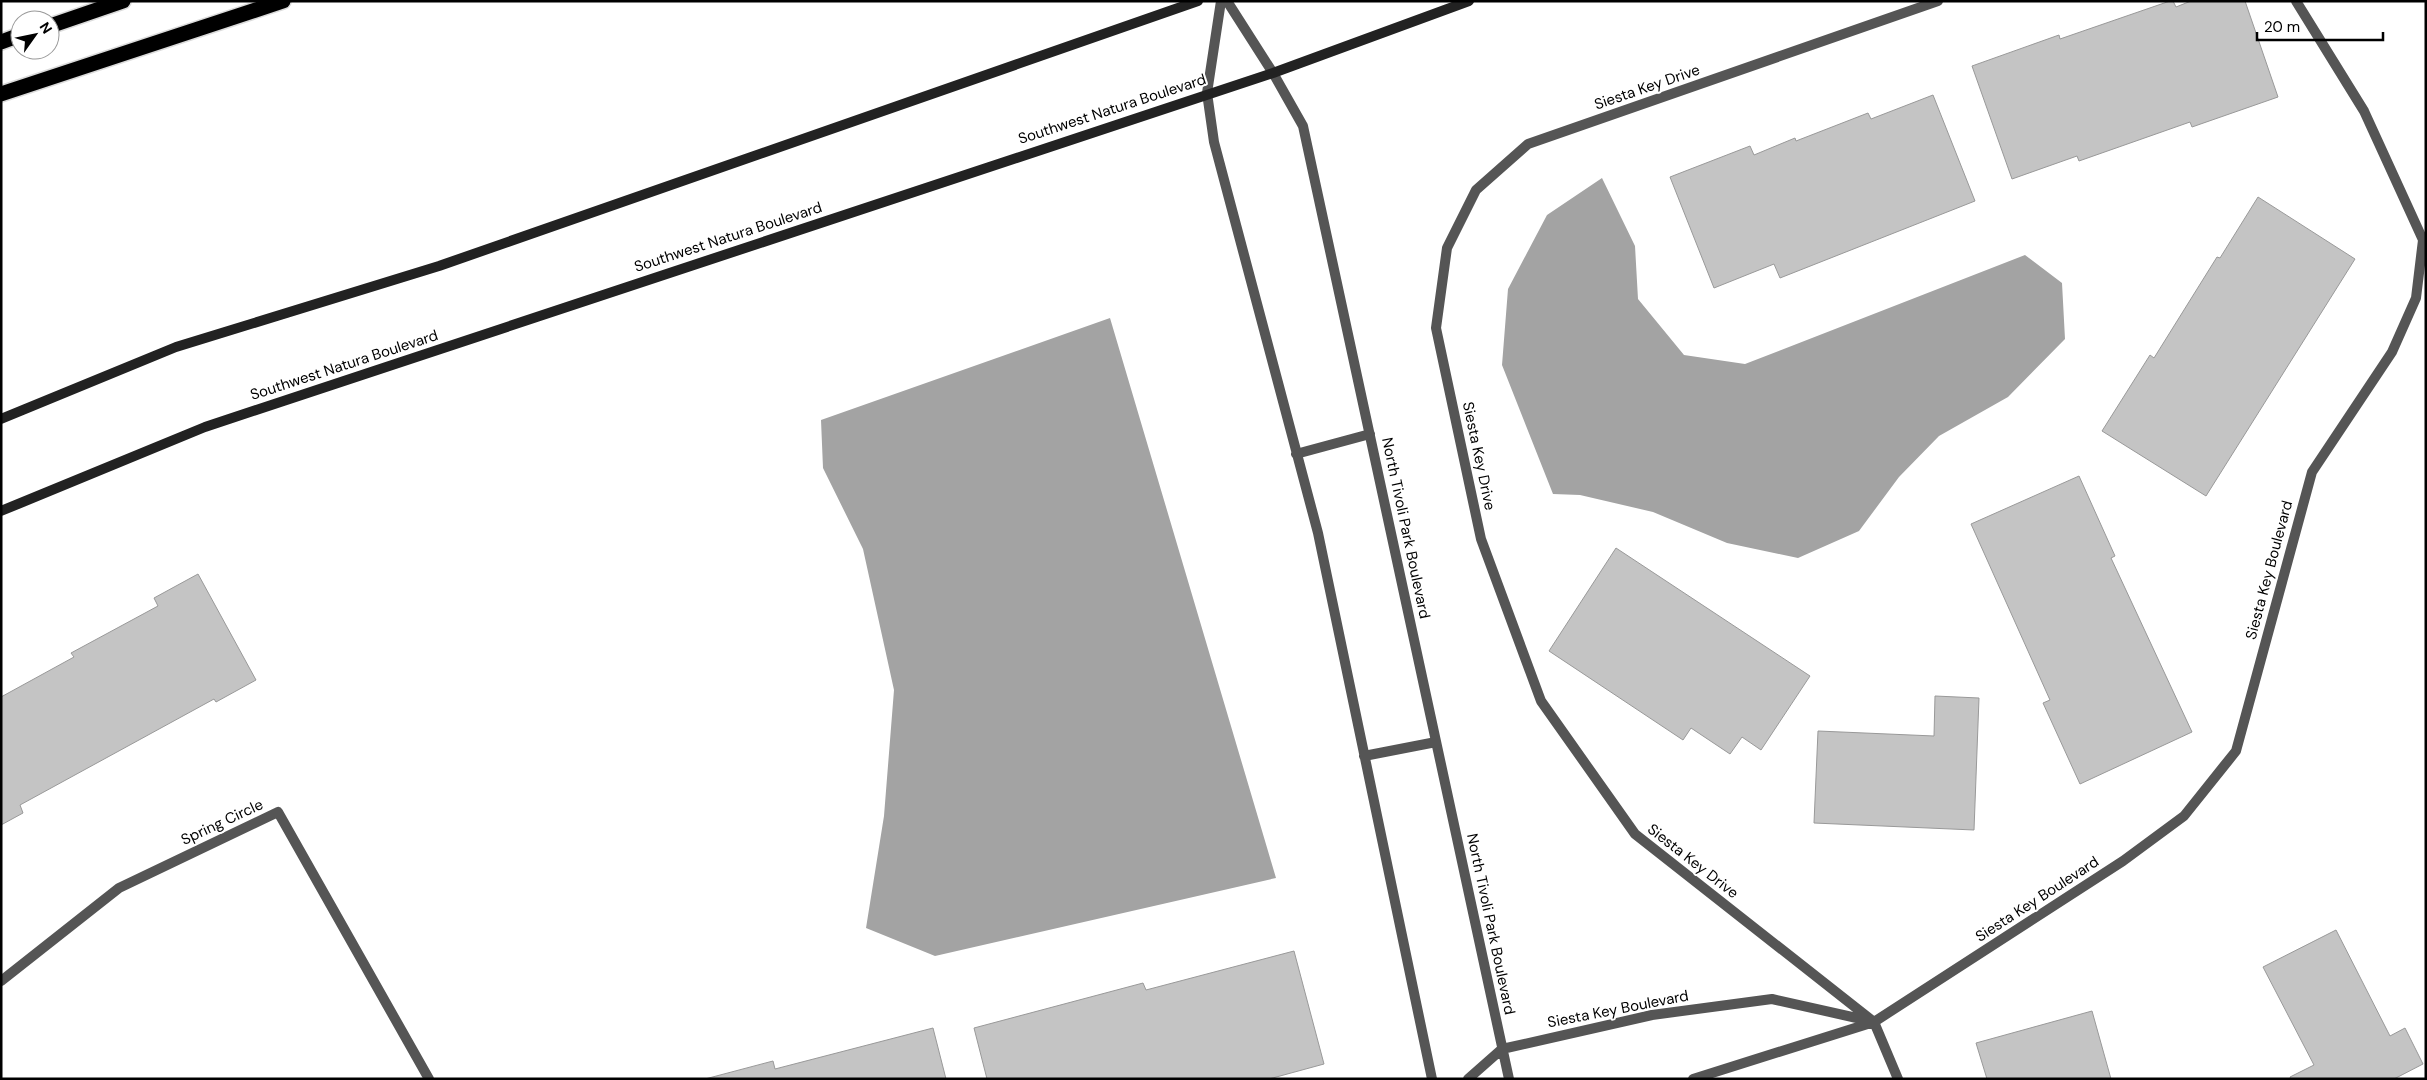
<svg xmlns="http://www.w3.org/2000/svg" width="2427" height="1080" viewBox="0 0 2427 1080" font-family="'DM Sans',sans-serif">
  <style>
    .water { fill: #a3a3a3 }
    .building { fill: #c4c4c4; stroke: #999 }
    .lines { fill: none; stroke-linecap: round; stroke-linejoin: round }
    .highway-casing { stroke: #dbdbdb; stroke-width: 18 }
    .street { stroke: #555; stroke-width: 10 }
    .secondary { stroke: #222; stroke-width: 10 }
    .highway { stroke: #000; stroke-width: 15 }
    .labels { text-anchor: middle; stroke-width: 4; stroke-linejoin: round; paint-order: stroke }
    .street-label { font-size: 15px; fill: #000; stroke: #fff }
  </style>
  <rect width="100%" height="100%" fill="#fff"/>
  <path class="water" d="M1602 178 1635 246 1638 299 1684 355 1745 364 2025 255 2062 283 2065 339 2008 397 1939 436 1899 477 1859 531 1798 558 1727 543 1653 512 1580 495 1553 494 1502 365 1508 289 1547 215Z
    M1110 318 1276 878 935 956 866 928 884 816 894 690 863 549 823 468 821 420Z"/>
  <path class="building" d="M2170 1H2173L2176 7 2191 1H2245L2278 97 2192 127 2190 122 2079 161 2077 156 2012 179 1972 66 2059 35 2060 39Z
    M1933 95 1975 201 1780 278 1774 264 1714 288 1670 177 1750 146 1754 155 1795 138 1796 141 1868 113 1871 119Z
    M2258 197 2355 259 2206 496 2102 431 2150 355 2154 358 2217 257 2220 258Z
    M2079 476 2115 556 2111 558 2192 732 2080 784 2043 703 2050 700 1971 524Z
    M1616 548 1810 676 1761 750 1742 737 1730 754 1691 728 1683 740 1549 651Z
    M198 574 256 680 216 702 214 699 20 805 23 813 1 825V697L74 657 71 653 158 606 154 598Z
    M1935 696 1979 698 1974 830 1814 823 1818 731 1934 736Z
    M2336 930 2390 1036 2405 1028 2423 1064 2394 1079H2291L2290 1077 2314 1065 2263 967Z
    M1294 951 1324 1064 1269 1079H987L974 1028 1143 983 1146 990Z
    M2092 1011 2111 1079H1987L1976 1043Z
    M933 1028 946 1079H705L773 1061 775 1069Z"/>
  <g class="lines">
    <defs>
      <path id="highway" d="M50 26 123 1
        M1 42 20 35
        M1 94 283 1"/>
    </defs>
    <use href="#highway" class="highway-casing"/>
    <path class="street" d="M1221 1 1207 93 1214 142 1318 533 1432 1079
      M1227 1 1273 73 1303 126 1509 1079
      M1296 454 1370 434
      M1364 756 1436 742
      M1 981 119 888 278 812 429 1079
      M1468 1079 1502 1049 1652 1015 1772 999 1870 1021
      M1693 1079 1874 1022 2123 861 2184 816 2236 751 2312 472 2392 352 2416 298 2423 240 2364 111 2296 1
      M1898 1079 1874 1022 1635 834 1541 701 1481 539 1436 328 1447 248 1476 190 1528 144 1938 1"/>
    <path class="secondary" d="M1 419 176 347 439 266 1198 1
      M1 511 205 427 1273 73 1469 1"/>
    <use href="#highway" class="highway"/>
  </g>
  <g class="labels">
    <g class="street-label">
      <text transform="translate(1647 87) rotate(-19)" y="5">Siesta Key Drive</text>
      <text transform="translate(1112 109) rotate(-18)" y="5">Southwest Natura Boulevard</text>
      <text transform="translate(728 237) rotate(-18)" y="5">Southwest Natura Boulevard</text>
      <text transform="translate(344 365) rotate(-18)" y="5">Southwest Natura Boulevard</text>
      <text transform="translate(1479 456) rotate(78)" y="5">Siesta Key Drive</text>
      <text transform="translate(1406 528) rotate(78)" y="5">North Tivoli Park Boulevard</text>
      <text transform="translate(2269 570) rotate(-75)" y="5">Siesta Key Boulevard</text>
      <text transform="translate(222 822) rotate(-25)" y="5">Spring Circle</text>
      <text transform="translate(1693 861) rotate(38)" y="5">Siesta Key Drive</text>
      <text transform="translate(2037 899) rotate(-33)" y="5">Siesta Key Boulevard</text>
      <text transform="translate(1491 924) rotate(78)" y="5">North Tivoli Park Boulevard</text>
      <text transform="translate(1618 1009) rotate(-11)" y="5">Siesta Key Boulevard</text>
    </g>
  </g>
  <rect width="2427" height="1080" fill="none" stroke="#000000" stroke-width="5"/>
  <g transform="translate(35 35) rotate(57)"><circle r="24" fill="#ffffff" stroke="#999999"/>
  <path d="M0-4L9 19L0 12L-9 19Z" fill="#000000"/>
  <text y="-8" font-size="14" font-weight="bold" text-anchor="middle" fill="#000000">N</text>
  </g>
  <path d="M2257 32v8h126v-8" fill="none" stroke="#000000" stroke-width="2.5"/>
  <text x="2264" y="32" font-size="15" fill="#000000" stroke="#ffffff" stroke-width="4" paint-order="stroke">20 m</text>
</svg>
